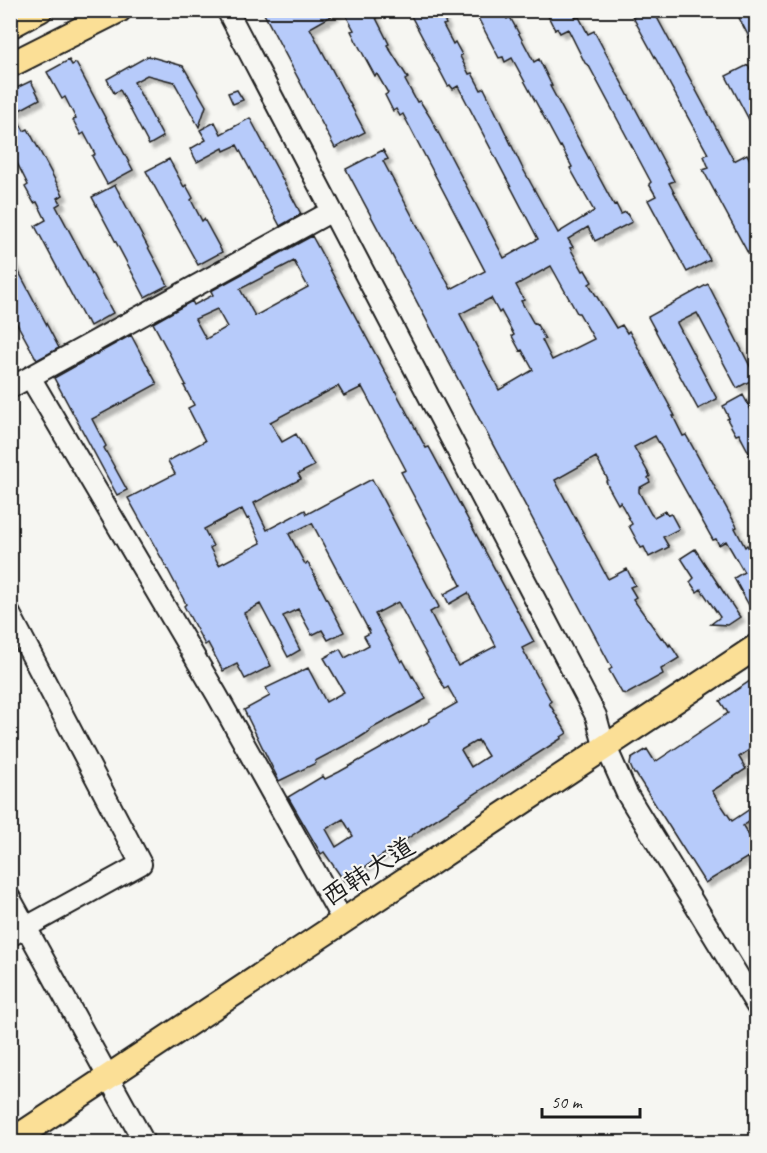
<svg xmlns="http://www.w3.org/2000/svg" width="767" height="1153" viewBox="0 0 767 1153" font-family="Caveat,'LXGW WenKai TC',sans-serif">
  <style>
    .building { fill: #b7cbfa; stroke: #1c1c1c; stroke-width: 1.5; fill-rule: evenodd; filter: url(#shadow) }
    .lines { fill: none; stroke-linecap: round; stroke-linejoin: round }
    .minor-casing { stroke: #1c1c1c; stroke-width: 24 }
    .major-casing { stroke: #1c1c1c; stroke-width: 28 }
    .minor { stroke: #f6f6f2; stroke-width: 20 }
    .major { stroke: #fbdf96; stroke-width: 24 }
    .labels { text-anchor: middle; stroke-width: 4.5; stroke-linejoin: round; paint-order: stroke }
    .street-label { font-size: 26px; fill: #1c1c1c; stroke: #f6f6f2 }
  </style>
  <defs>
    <filter id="shadow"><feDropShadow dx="4.5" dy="4.5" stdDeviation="1.5" flood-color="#0004"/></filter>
  </defs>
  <rect width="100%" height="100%" fill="#f6f6f2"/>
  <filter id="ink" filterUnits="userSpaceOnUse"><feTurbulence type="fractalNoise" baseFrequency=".0167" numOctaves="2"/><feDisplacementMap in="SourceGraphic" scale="12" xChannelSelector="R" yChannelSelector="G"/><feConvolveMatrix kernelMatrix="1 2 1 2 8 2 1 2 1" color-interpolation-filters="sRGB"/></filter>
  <g filter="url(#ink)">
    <path class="building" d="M262 10H342L310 28 365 132 335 148Z
      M343 10H372L389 44 387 45 408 78 405 80 417 102 420 101 430 117 504 258 538 239 458 86 453 89 450 85 448 86 408 10H439L446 24 443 25 453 44 455 42 462 55 460 56 469 74 472 73 481 90 484 88 522 167 558 233 594 211 570 168 572 167 561 146 560 147 512 58 505 62 503 57 499 58 477 16 480 14 478 10H503L507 19 510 17 534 62 539 59 552 86H550L614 205 616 204 621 214 626 212 632 222 595 241 588 227 568 239 573 247 570 248 583 271 585 270 592 282 589 284 616 328 622 325 627 333 629 331 675 416H673L683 436 686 435 737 527 735 528 745 547 747 545 756 561V618L734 578 744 572 726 541 719 545 716 539 713 540 655 436 634 447 650 476 648 478 650 482 639 488V492L651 514 654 517 665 511 668 515 671 514 679 529 663 537 669 547 649 557 644 547 641 548 629 526 632 524 620 502 618 504 608 486 606 481 608 480 596 457 555 480 608 579 627 569 635 585 630 587 636 597 633 599 661 638 663 637 669 646 670 644 679 658 661 669 663 674 627 694 622 693 609 670 612 668 346 169 383 150 388 159 383 161 451 289 485 271 403 114 400 116 396 109 393 111 385 95 388 93 377 74 375 76 356 41 351 31 354 30ZM551 266 577 313H579L594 339 552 360 542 340 545 339 536 323 534 324 521 301 524 300 516 285ZM491 298 499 313 501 311 514 335 512 336 520 351 522 350 533 370 499 390 460 314Z
      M545 10H572L576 18 579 17 588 34 594 31 674 181 669 183 710 260 687 272 648 200 656 196 649 184 651 182 589 66 585 63 568 29 560 33 557 28 555 30Z
      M629 10H653L734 161 747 154 756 172V268L703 170 709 168 704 156 708 154Z
      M735 10H756V34L749 37Z
      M148 56 183 66 206 106 199 127 174 82 147 75 134 82 163 137 149 145 120 90 114 93 107 79Z
      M69 60 72 65 76 63 133 170 107 184 92 156 95 154 84 133 81 135 73 120 76 119 65 97 62 99 47 72Z
      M748 65 756 78V133L726 76Z
      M31 81 40 99 14 113 24 131 28 129 63 195 58 198 61 203 56 206 113 313 90 326 87 320H85L35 226 46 220 37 202 34 203 25 187 28 185 17 163 14 164 10 158V91Z
      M237 90 243 100 233 104 228 93Z
      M250 118 301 214 280 226 237 145 224 151 223 148 197 162 190 149 206 140 200 130 215 122 221 134Z
      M169 159 184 187 186 185 193 198 191 200 202 221 204 219 222 252 198 265 146 171Z
      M115 185 168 285 145 297 92 197Z
      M312 236 426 448 429 447 534 642 522 648 551 701 549 703 567 733 561 737 562 738 422 828H423L344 881 324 852 321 854 288 797 323 776 325 779 339 772 430 721 429 719 457 703 448 687 445 689 398 602 375 614 401 662 403 660 412 677 413 676 426 699 369 730 370 731 359 738 315 761 316 763 279 781 244 710 270 696 266 688 308 668 326 702 344 692 324 658 340 649 345 658 369 645 364 636 370 633 312 523 289 534 305 564 308 563 344 632 328 640 322 630 312 635 298 609 283 616 300 650 288 657 260 604 244 613 271 666 245 679 237 664 223 671 208 643 205 645 184 606 186 604 168 570 128 498 175 474 168 461 205 441 188 408 194 405 184 386 186 385 153 323 192 301 194 305 213 295 211 291ZM294 261 308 287 255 316 240 289ZM217 309 227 327 206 339 195 319ZM338 386 344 396 362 387 406 470 401 472 461 585 444 594 449 604 468 593 496 646 458 666 430 612 439 607 372 479 307 514 305 510 267 530 254 503 301 479 298 474 314 466 296 434 282 442 270 422ZM242 509 247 519 249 518 261 543 219 565 210 548 213 546 204 529ZM478 740 488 756 471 767 461 750ZM343 819 353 836 336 847 326 829Z
      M10 255 59 348 37 360 10 311Z
      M708 284 756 378 737 388 697 313 677 323 717 399 698 409 648 317Z
      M131 335 157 384 92 419 106 446 104 448 127 490 117 495 54 378Z
      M743 395 756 419V466L739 434 736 435 727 419 729 418 723 406Z
      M695 549 740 617 728 625 711 624 720 617 701 589 697 592 690 582 694 578 681 558Z
      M756 677V745L739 757 746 769 712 791 732 821 756 805V817L743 826 756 847V871L748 857 705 883 636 774H634L630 765 631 759 647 749 655 762 728 713 720 701Z"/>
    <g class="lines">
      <defs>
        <path id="minor" d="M227 10 596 716 602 738 627 794 756 1005
          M30 377 217 695 338 912
          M10 388 332 211
          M10 614 141 864 10 936
          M10 898 144 1142"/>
        <path id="major" d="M10 26 40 10
          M10 65 119 10
          M10 1142 756 647"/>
      </defs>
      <use href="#minor" class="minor-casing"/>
      <use href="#major" class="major-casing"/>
      <use href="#minor" class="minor"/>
      <use href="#major" class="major"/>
    </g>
  </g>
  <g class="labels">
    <g class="street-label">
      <text transform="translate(368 871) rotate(-33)" y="9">西韩大道</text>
    </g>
  </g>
  <rect width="767" height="1153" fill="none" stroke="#f6f6f2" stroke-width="36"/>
  <rect x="18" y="18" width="731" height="1117" fill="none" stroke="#1c1c1c" stroke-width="2" filter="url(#ink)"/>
  <path d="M542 1108v9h98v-9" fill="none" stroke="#1c1c1c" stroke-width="3"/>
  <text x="551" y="1108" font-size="18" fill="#1c1c1c" stroke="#f6f6f2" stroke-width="4.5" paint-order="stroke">50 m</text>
</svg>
